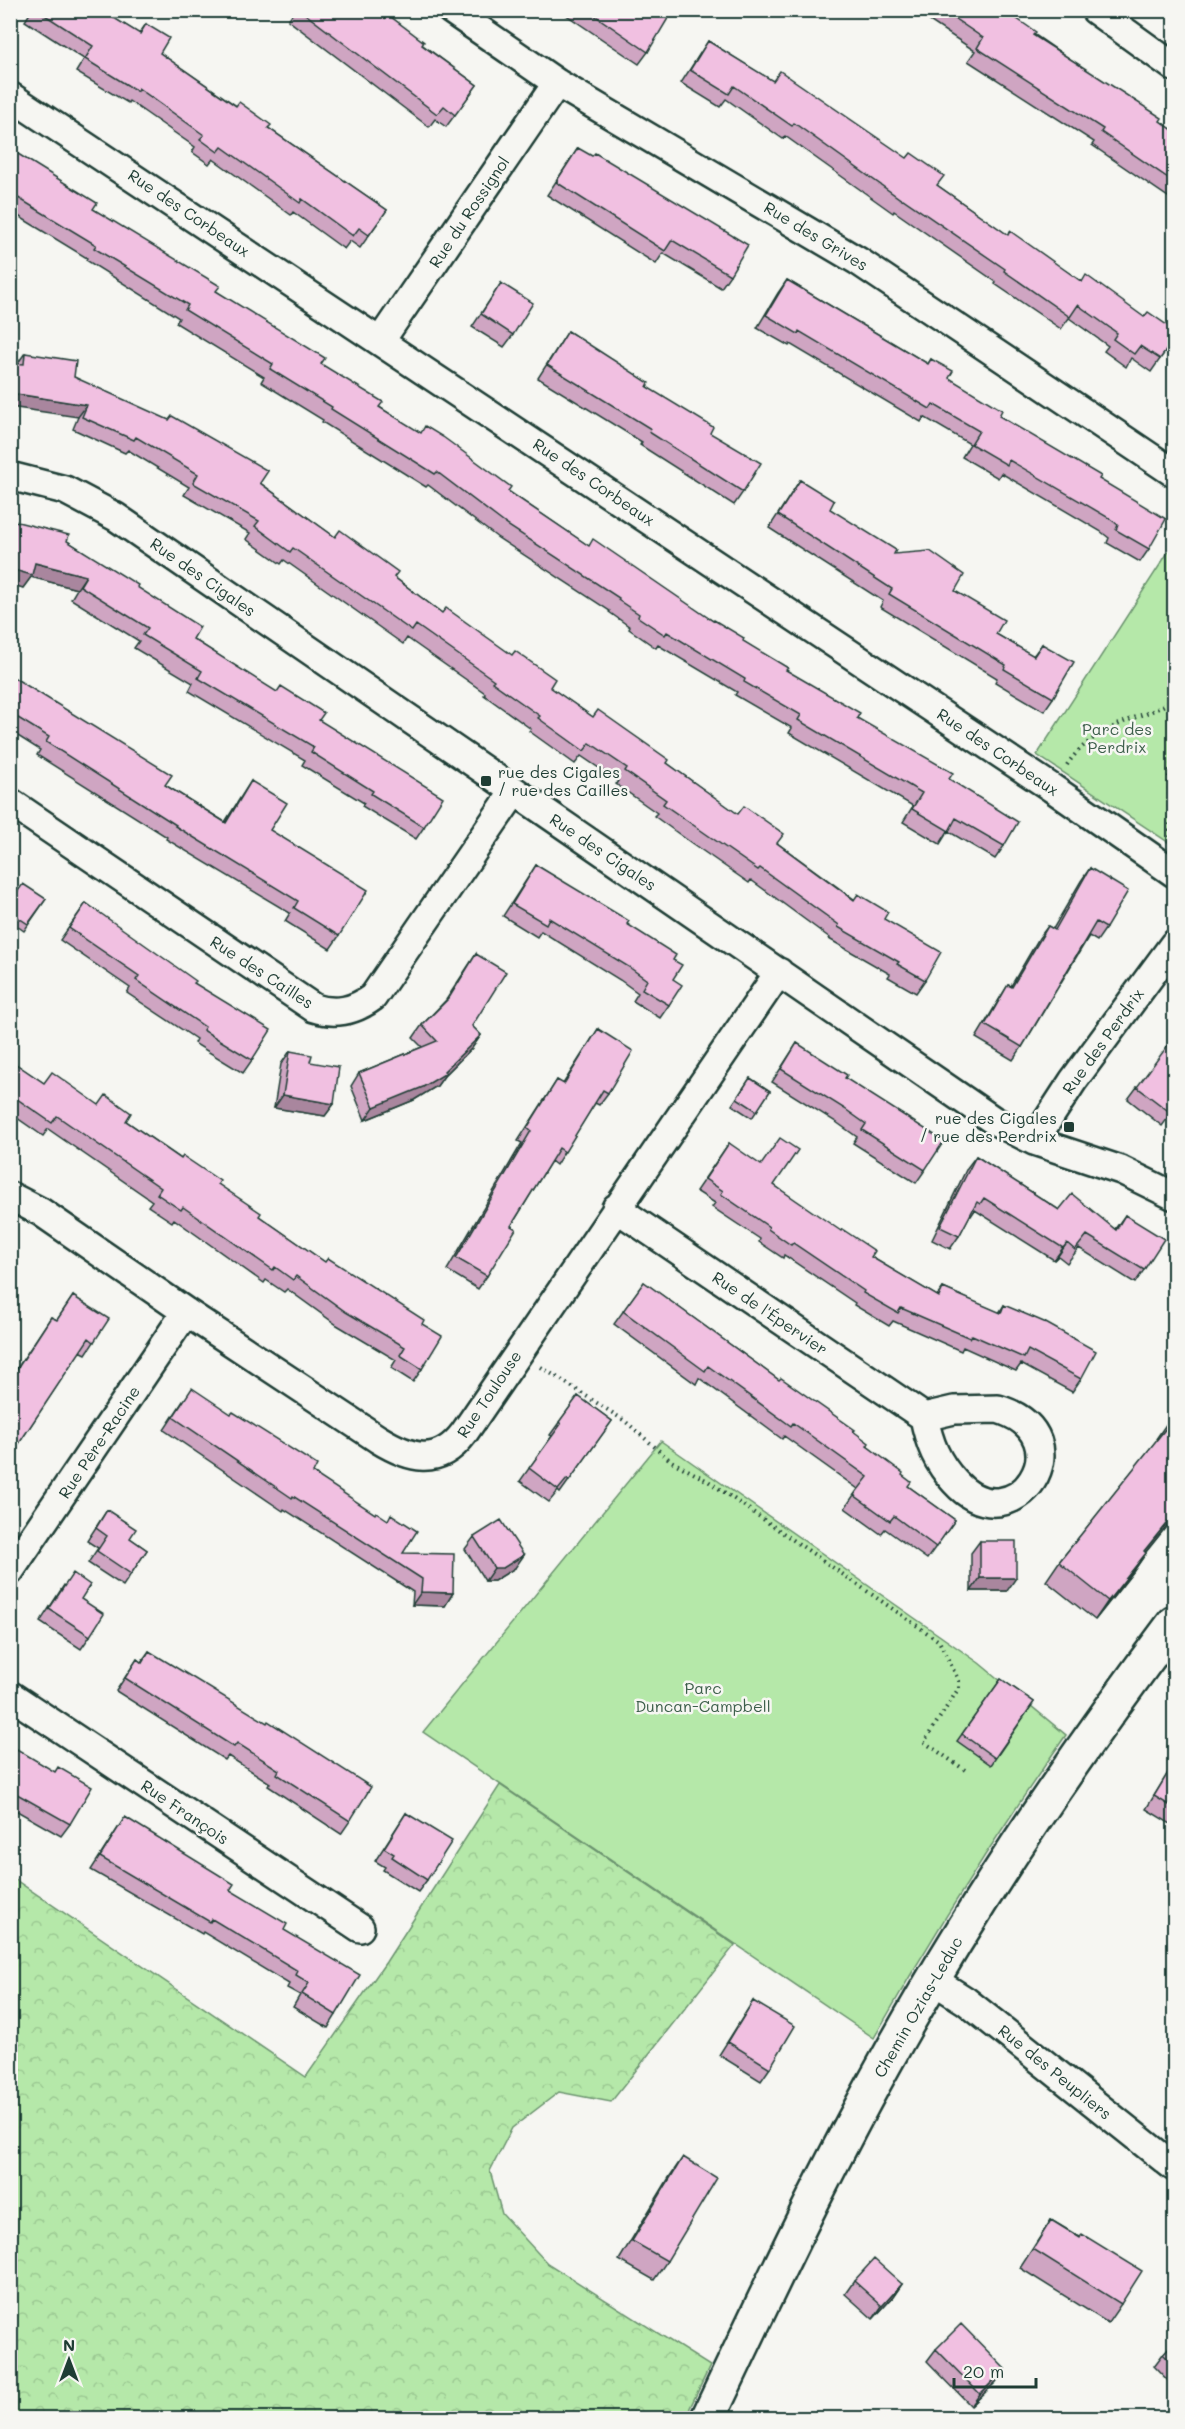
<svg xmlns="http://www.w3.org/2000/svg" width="1185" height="2429" viewBox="0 0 1185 2429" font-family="Mali,sans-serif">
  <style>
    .green { fill: #b5e8a9; stroke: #6a926e; stroke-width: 1.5 }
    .forest { fill: url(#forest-crowns); stroke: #6a926e; stroke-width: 1.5 }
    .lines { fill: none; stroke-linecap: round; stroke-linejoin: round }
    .minor-casing { stroke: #1f3d34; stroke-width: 32 }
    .tertiary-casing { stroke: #1f3d34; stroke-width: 38 }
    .path { stroke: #1f3d34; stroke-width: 4; stroke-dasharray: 1.5 4.5; stroke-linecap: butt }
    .minor { stroke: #f6f6f2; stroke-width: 27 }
    .tertiary { stroke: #f6f6f2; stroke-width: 33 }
    .wall { fill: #cfa5c2; stroke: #1f3d34; stroke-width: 1.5 }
    .shaded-wall { fill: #a9869e; stroke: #1f3d34; stroke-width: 1.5 }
    .building { fill: #f1c0e1; stroke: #1f3d34; stroke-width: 1.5 }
    .poi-dot { fill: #1f3d34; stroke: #f6f6f2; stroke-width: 2 }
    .labels { text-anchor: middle; stroke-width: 5; stroke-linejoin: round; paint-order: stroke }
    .street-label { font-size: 16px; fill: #1f3d34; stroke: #f6f6f2 }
    .park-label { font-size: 16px; fill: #3d5f4b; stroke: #f6f6f2 }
    .poi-label { font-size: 16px; fill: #1f3d34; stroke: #f6f6f2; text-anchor: start }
  </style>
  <defs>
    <pattern id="forest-crowns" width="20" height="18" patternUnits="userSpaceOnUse" patternTransform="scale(1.5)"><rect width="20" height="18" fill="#b5e8a9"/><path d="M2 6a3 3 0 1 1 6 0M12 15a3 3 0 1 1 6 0" fill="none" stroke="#9bc892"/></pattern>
  </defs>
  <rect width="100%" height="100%" fill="#f6f6f2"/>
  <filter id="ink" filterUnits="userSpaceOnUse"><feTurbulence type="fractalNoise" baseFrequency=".0167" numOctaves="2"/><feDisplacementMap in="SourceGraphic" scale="12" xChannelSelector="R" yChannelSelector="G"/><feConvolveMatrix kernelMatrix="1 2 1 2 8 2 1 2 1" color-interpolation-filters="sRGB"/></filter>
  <g filter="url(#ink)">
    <path class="green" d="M1174 543V846L1037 755Z
      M661 1441 979 1663 1066 1735C998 1832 933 1934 874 2038L423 1732Z"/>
    <path class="forest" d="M500 1785 735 1945 611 2102 559 2092 512 2128 490 2171 502 2214 547 2263 710 2366 685 2418H11V1877L306 2077 386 1962Z"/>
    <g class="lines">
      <defs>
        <path id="minor" d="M451 10 557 83 858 261 1174 473
          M1095 10 1174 67
          M10 96 1052 788 1174 873
          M381 340 557 83
          M10 476 65 490 116 517 993 1120 1034 1141 1121 1170 1174 1196
          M10 802 314 1008C336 1015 354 1011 373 997L514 792
          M1034 1141 1073 1081 1174 944
          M10 1196 41 1212 186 1312 378 1439C409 1458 438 1468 464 1433L779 972
          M616 1208 924 1417
          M998 1409C1088 1436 1014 1547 955 1482 937 1463 929 1443 924 1417L954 1410Z
          M10 1571 186 1312
          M10 1695 360 1928
          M933 1980 966 2001 1174 2167"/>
        <path id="tertiary" d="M708 2418C764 2300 820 2180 884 2065 969 1910 1068 1764 1174 1623"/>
      </defs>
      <use href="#minor" class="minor-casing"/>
      <use href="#tertiary" class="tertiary-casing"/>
      <path class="path" d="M1067 765C1085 738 1111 727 1141 715 1153 711 1164 707 1174 698
        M1170 837 1169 780V771L1174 759
        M541 1367 625 1421 671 1461 708 1481 939 1641 959 1681V1688L924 1742 968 1772"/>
      <use href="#minor" class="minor"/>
      <use href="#tertiary" class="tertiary"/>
    </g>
    <path class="wall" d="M32 10H101L139 34 146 24 160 53 387 210 360 248 350 241 344 249 293 212 291 215 213 159 209 164 192 152 195 147 129 101 128 103 76 72 84 59 25 21Z
      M295 10H375L477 85 446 127 435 119 429 127 288 20Z
      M559 10H662L648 52 639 64Z
      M913 10H999L1174 131V201L1092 145 1094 142 968 61 975 51Z
      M708 41 937 185 1008 235 1174 339 1151 372 1131 358 1126 367 1104 351 1108 346 1069 318 1061 329 995 284 996 282 894 211 893 213 785 136 783 139 726 99 720 107 681 83Z
      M578 148 730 275 721 288 663 253 656 264 547 195Z
      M10 149 93 209 216 291 321 364 379 407 508 491 589 546 713 621 743 641 857 718 949 779 1004 846 995 859 948 831 940 844 903 822 913 806 789 733 792 728 735 695 737 692 658 645 656 648 629 629 630 627 609 612 610 611 498 538 428 485 426 487 322 422 323 420 261 382 264 377 176 323 179 318 86 260 87 258 10 211Z
      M787 280 928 364 931 359 949 378 999 416 1099 479 1149 549 1140 562 1107 543 1109 538 1100 531 1001 473 998 478 962 457 970 444 924 417 921 422 790 344 789 346 757 328 778 293Z
      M501 283 513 335 504 347 472 327Z
      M568 331 647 387 710 433 743 492 734 505 640 445 642 442 538 378Z
      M25 353 74 377 260 483 335 537 394 577 442 613 593 717 667 763 854 899 884 919 925 980 916 993 888 977 890 974 829 939 830 938 751 880 749 883 690 842 654 816 657 813 616 784 618 781 581 756 575 764 529 731 531 729 484 695 485 693 407 638 403 644 284 560 281 564 246 539 250 533 184 495 189 487 128 450 125 453 73 429 78 417 18 363Z
      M800 480 830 509 894 554 955 591 996 634 1033 656 1042 644 1053 698 1044 711 995 682 997 678 880 607 883 601 769 528Z
      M67 541 137 587 193 639 319 720 424 827 416 839 362 806 364 803 302 765 305 760 189 691 193 683 134 648 139 641 71 599 77 589 31 577 23 588 10 584Z
      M10 680 165 785 225 822 251 781 270 830 339 936 330 949 285 921 290 913 166 839 167 837 37 755 40 750 10 731Z
      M536 865 627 924 673 960V979L669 1005 660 1018 633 1001 638 993 620 980 541 931 537 937 503 916Z
      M1090 868 1106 928 1097 941 1089 936 1022 1047 1013 1060 976 1038 1000 998 1008 985 1011 986 1039 938 1048 926 1053 929 1081 881Z
      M46 899 24 931 10 921V902Z
      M86 903 194 983 252 1060 243 1073 194 1043 196 1039 127 993 130 988 60 940Z
      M476 954 472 1026 481 1035 472 1048 444 1076 437 1086 414 1100 365 1120 351 1086 359 1073 422 1047 413 1038 422 1025 446 1000Z
      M598 1029 608 1093 599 1105 595 1103 556 1165 551 1161 511 1226 487 1276 478 1289 447 1270 522 1143 518 1141 557 1080 563 1084Z
      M797 1043 845 1078 925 1170 916 1183 853 1143 857 1137 836 1122 772 1082Z
      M290 1051 310 1062 334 1104 325 1116 274 1108 281 1064Z
      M10 1060 44 1083 99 1105 126 1121 218 1184 259 1216 325 1262 422 1324V1369L413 1382 391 1368 396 1360 337 1325 287 1289 284 1292 266 1280 264 1283 174 1219 172 1222 148 1206 152 1201 48 1129 43 1136 10 1113Z
      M750 1078 770 1091 752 1118 732 1105Z
      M1137 1087 1174 1110 1162 1126 1128 1099Z
      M729 1143 774 1185 871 1257 937 1296 943 1288 999 1313 1004 1305 1081 1379 1072 1392 1021 1364 1016 1371 963 1347 961 1351 893 1321 889 1326 854 1305 855 1303 784 1255 783 1258 759 1242 760 1239 712 1207 715 1203 696 1191Z
      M976 1156 1059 1210 1115 1229 1125 1215 1144 1270 1135 1283 1079 1248 1067 1263 1058 1256 1054 1260 975 1210 971 1216 970 1215 959 1236 950 1249 932 1240 967 1168Z
      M644 1282 779 1380 854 1432 867 1446 902 1475 908 1486 955 1520 927 1559 885 1529 881 1534 845 1508 858 1489 784 1436 782 1439 699 1378 696 1384 614 1324Z
      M73 1296 94 1342 86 1354 80 1351 10 1457V1379L51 1317 57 1320Z
      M578 1396 612 1421 560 1493 558 1491 549 1502 520 1481 552 1436 550 1435Z
      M183 1401 313 1473 403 1553 453 1593 445 1606 412 1605 413 1592 284 1509 283 1511 164 1430Z
      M1174 1413V1517L1146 1552V1553L1133 1572 1095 1620 1046 1581 1059 1562 1157 1440 1156 1439Z
      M107 1510 130 1538 147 1550 123 1586 88 1563 98 1548 87 1541Z
      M474 1537 515 1568 494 1581H485L465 1549Z
      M980 1541 1007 1591H971V1553Z
      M64 1585 81 1599 90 1636 81 1649 40 1622Z
      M149 1651 350 1821 341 1834 268 1786 270 1783 228 1756 225 1760 116 1691 137 1659 141 1662Z
      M1001 1679 1034 1702 991 1765 957 1741Z
      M10 1745 70 1824 61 1836 10 1807Z
      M1174 1763V1826L1146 1809Z
      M406 1813 427 1880 418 1892 383 1870 385 1867 375 1861Z
      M125 1817 230 1890 284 1930 336 2015 328 2028 293 2007 300 1995 287 1988 289 1984 203 1932 202 1934 91 1870Z
      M753 2001 770 2068 761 2081 719 2055Z
      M683 2157 667 2261 654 2280 619 2260 670 2176Z
      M1051 2220 1080 2237 1121 2304 1108 2323 1020 2268Z
      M854 2281 902 2284 893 2297 873 2319 845 2294Z
      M1174 2342V2387L1154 2366 1163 2354Z
      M936 2349 996 2382 971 2406 927 2361Z"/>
    <path class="shaded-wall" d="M10 393 87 405 78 417 10 407Z
      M35 563 86 576 77 589 31 577 23 588 10 584V569Z
      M481 1035 472 1048 444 1076 437 1086 414 1100 365 1120 374 1107 444 1071Z
      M283 1095 334 1104 325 1116 274 1108Z
      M1067 1243 1058 1256 1054 1260 1063 1248Z
      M1174 1514V1517L1131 1570 1144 1551Z
      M1146 1553 1133 1572 1095 1620 1108 1601Z
      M524 1555 515 1568 494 1581H485L494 1568Z
      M980 1578H1016L1007 1591H971Z
      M421 1592 453 1593 445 1606 412 1605Z
      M902 2284 893 2297 873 2319 882 2306Z
      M1005 2369 996 2382 971 2406 980 2394Z"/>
    <path class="building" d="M37 10H101L140 34 146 24 169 38 160 53 236 106 239 102 271 125 268 128 387 210 369 235 359 228 353 236 302 199 300 203 222 147 218 152 200 139 204 135 138 88 137 91 85 59 93 46Z
      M300 10H375L385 18 387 14 424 42 422 45 477 85 455 115 444 106 437 114Z
      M587 10H662L670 15 648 52Z
      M942 10H999L1001 12 1002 10H1004L1036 32 1033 35 1162 118 1160 121 1174 131V182L1101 132 1103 129 977 48 983 38Z
      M708 41 773 81 780 71 907 158 911 153 944 176 937 185 1008 235 1010 231 1082 282 1086 275 1144 317 1148 312 1174 330V339L1160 359 1140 346 1134 354 1113 339 1117 333 1078 305 1070 317 1004 271 1005 269 903 199 902 200 794 123 792 126 734 86 729 94 690 70Z
      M578 148 592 156 595 153 748 245 730 275 672 240 665 251 556 182Z
      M10 149 97 203 93 209 220 286 216 291 325 358 321 364 383 402 379 407 421 433 425 426 443 437 511 487 508 491 589 546 593 539 713 621 714 620 744 638 743 641 788 668 786 670 860 713 857 718 953 773 949 779 1018 822 1004 846 956 818 949 831 912 809 922 793 798 720 801 715 744 682 745 679 667 632 665 635 638 617 639 614 618 600 619 598 507 525 437 472 435 474 331 409 332 407 270 369 273 364 185 310 188 305 94 248 96 245 10 193Z
      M787 280 928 364 931 359 953 371 949 378 1002 410 999 416 1101 476 1099 479 1166 519 1149 549 1116 530 1118 525 1109 518 1009 460 1007 465 971 444 979 431 933 404 930 409 799 331 798 334 766 315Z
      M501 283 533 303 513 335 481 314Z
      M568 331 649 383 647 387 713 427 710 433 761 463 743 492 649 432 651 429 547 365Z
      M25 353 76 361 74 377 169 420 172 416 268 471 260 483 335 537 340 530 398 572 394 577 442 613 446 608 512 655 515 651 555 679 550 687 593 717 598 710 669 760 667 763 738 814 744 806 784 834 777 843 854 900 858 894 888 912 884 919 941 952 925 980 897 964 899 962 838 927 839 925 760 868 758 870 699 829 663 804 666 800 625 771 627 768 590 743 584 751 538 718 540 716 492 682 494 680 416 625 412 631 293 548 290 552 255 526 259 521 193 483 198 474 136 437 134 440 82 417 87 405 10 393V363L24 364Z
      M800 480 834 501 830 509 896 550 894 554 930 551 964 575 955 591 1004 620 996 634 1034 656 1042 644 1074 662 1053 698 1004 669 1006 665 889 594 892 589 778 515Z
      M10 520 69 535 67 541 138 585 137 587 200 627 193 639 277 692 281 686 324 713 319 720 443 797 424 827 371 794 373 791 311 752 314 747 198 678 202 671 143 635 148 628 80 586 86 576 35 563 32 575 10 569Z
      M13 677 172 775 165 785 226 823 251 781 287 803 270 830 368 890 339 936 294 908 298 901 175 826 176 825 46 742 49 737 10 713V681Z
      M536 865 629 921 627 924 676 955 673 960 682 965 673 979 682 985 669 1005 642 989 647 980 629 967 549 918 546 924 512 904Z
      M1090 868 1128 891 1106 928 1096 922 1022 1047 985 1025 1008 985 1012 987 1048 926 1055 930Z
      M23 884 46 899 28 924 10 912V902Z
      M86 903 196 981 194 983 271 1030 252 1060 203 1030 205 1027 136 980 139 976 69 928Z
      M476 954 506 972 472 1026 481 1035 444 1071 446 1073 423 1087 374 1107 359 1073 437 1041 422 1025 449 998Z
      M598 1029 633 1051 608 1093 603 1090 565 1152 559 1148 511 1226 516 1229 487 1276 456 1258 531 1131 527 1128 557 1080 564 1084Z
      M1174 1037V1108L1171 1113 1137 1087Z
      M797 1043 847 1075 845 1078 944 1141 925 1170 862 1130 866 1124 845 1109 781 1069Z
      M290 1051 312 1055 310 1062 339 1067 334 1104 283 1095Z
      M10 1060 44 1083 52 1072 99 1105 106 1095 131 1113 126 1121 181 1159 183 1156 220 1181 218 1184 261 1213 259 1216 325 1262 328 1258 424 1320 422 1324 442 1336 422 1369 400 1355 405 1347 346 1312 296 1276 293 1280 275 1267 273 1270 183 1207 181 1210 157 1194 161 1188 57 1116 52 1123 10 1094Z
      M750 1078 770 1091 757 1111 737 1098Z
      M780 1138 798 1150 774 1185 841 1231 842 1229 875 1251 871 1257 939 1297 943 1288 1001 1313 1004 1305 1044 1322 1096 1351 1081 1379 1028 1350 1024 1358 972 1335 970 1338 901 1308 898 1313 863 1293 864 1291 793 1243 791 1245 768 1229 769 1227 721 1194 723 1191 705 1179 729 1143 761 1165Z
      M976 1156 1059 1210 1072 1194 1116 1230 1125 1215 1164 1239 1144 1270 1087 1235 1075 1250 1067 1243 1063 1248 984 1198 980 1204 977 1202 959 1236 940 1227Z
      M644 1282 779 1380 781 1378 855 1430 853 1431 869 1443 867 1446 903 1473 902 1475 911 1482 908 1486 955 1520 936 1547 894 1516 890 1521 854 1495 868 1477 793 1423 791 1426 708 1366 705 1371 623 1311Z
      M73 1296 109 1319 94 1342 89 1338 10 1457V1380L51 1317 57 1320Z
      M192 1388 231 1414 233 1412 317 1465 313 1473 375 1514 376 1512 388 1520 391 1514 417 1531 403 1553 454 1554 453 1593 421 1592 422 1579 293 1496 292 1498 173 1417Z
      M578 1396 612 1421 569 1481 567 1479 558 1490 529 1468 561 1424 559 1422Z
      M1174 1413V1514L1144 1551 1146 1553 1108 1601 1059 1562 1171 1422 1169 1420Z
      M107 1510 136 1529 130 1538 147 1550 131 1574 97 1551 107 1536 96 1528Z
      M501 1520 524 1555 503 1568H494L474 1537Z
      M980 1541H1016V1578H980Z
      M73 1573 90 1585 81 1599 104 1614 90 1636 49 1609Z
      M149 1651 267 1723 268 1721 371 1787 350 1821 277 1774 279 1770 237 1743 234 1747 125 1678 137 1659 142 1663Z
      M1001 1679 1034 1702 995 1758 962 1734Z
      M10 1745 55 1772 58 1767 92 1787 70 1824 10 1790Z
      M1174 1763V1808L1154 1796Z
      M406 1813 452 1841 427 1880 392 1857 394 1854 384 1848Z
      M125 1817 234 1884 230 1890 287 1924 284 1930 360 1975 336 2015 302 1994 309 1983 296 1975 298 1971 212 1919 210 1922 100 1857Z
      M753 2001 795 2026 770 2068 728 2042Z
      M683 2157 717 2178 667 2261 632 2241Z
      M1051 2220 1080 2238 1082 2234 1142 2271 1121 2304 1033 2249Z
      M874 2259 902 2284 882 2306 854 2281Z
      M961 2324 1005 2369 980 2394 936 2349Z
      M1174 2342V2365L1163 2354Z"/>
  </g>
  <g class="poi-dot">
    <rect x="480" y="775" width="12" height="12" rx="3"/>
    <rect x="1063" y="1121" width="12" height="12" rx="3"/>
  </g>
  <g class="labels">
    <g class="street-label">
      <text transform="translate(469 212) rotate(-56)" y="6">Rue du Rossignol</text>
      <text transform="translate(189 213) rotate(34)" y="6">Rue des Corbeaux</text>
      <text transform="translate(816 236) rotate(31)" y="6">Rue des Grives</text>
      <text transform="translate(594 482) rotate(34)" y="6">Rue des Corbeaux</text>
      <text transform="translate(203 577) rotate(35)" y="6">Rue des Cigales</text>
      <text transform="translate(998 752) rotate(34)" y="6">Rue des Corbeaux</text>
      <text transform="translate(603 852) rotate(34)" y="6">Rue des Cigales</text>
      <text transform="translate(262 972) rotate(33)" y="6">Rue des Cailles</text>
      <text transform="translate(1103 1041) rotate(-54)" y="6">Rue des Perdrix</text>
      <text transform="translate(770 1313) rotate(34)" y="6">Rue de l'Épervier</text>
      <text transform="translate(489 1394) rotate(-56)" y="6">Rue Toulouse</text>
      <text transform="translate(99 1442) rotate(-56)" y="6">Rue Père-Racine</text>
      <text transform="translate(185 1812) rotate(34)" y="6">Rue François</text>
      <text transform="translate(918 2007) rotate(-60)" y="6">Chemin Ozias-Leduc</text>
      <text transform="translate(1055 2072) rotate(39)" y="6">Rue des Peupliers</text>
    </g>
    <g class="park-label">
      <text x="1117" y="735">Parc des<tspan x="1117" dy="18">Perdrix</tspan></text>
      <text x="703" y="1694">Parc<tspan x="703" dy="18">Duncan-Campbell</tspan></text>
    </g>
    <g class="poi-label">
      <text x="498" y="778">rue des Cigales<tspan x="498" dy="18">/ rue des Cailles</tspan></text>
      <text x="1057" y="1124" text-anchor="end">rue des Cigales<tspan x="1057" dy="18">/ rue des Perdrix</tspan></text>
    </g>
  </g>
  <rect width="1185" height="2429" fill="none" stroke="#f6f6f2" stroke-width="36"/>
  <rect x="18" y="18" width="1149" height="2393" fill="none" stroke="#1f3d34" stroke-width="2" filter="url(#ink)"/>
  <g transform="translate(69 2360)" stroke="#f6f6f2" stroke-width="4.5" paint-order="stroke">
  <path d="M0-4.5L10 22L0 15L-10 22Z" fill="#1f3d34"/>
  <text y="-9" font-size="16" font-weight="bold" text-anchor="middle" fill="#1f3d34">N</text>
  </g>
  <path d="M954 2378v9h82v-9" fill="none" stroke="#1f3d34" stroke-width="3"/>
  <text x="963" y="2378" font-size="18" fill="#1f3d34" stroke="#f6f6f2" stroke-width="4.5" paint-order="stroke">20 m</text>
</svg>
